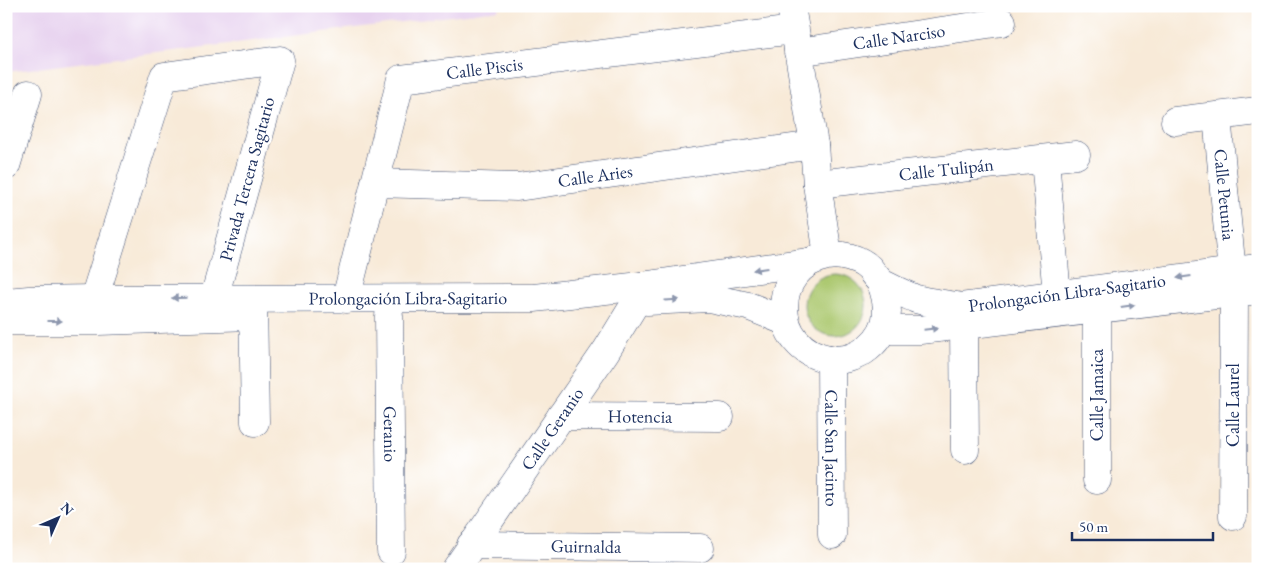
<svg xmlns="http://www.w3.org/2000/svg" width="1264" height="575" viewBox="0 0 1264 575" font-family="'EB Garamond',serif">
  <style>
    .built { fill: #e7d2ef }
    .green { fill: #abc86e; stroke: #637c66 }
    .lines { fill: none; stroke-linecap: round; stroke-linejoin: round }
    .minor-casing { stroke: #3c4b70; stroke-width: 29 }
    .minor { stroke: #fff; stroke-width: 28 }
    .oneway { fill: #8d97ae }
    .labels { text-anchor: middle; stroke-width: 5; stroke-linejoin: round; paint-order: stroke }
    .street-label { font-size: 18px; fill: #1b2f5e; stroke: #fff }
  </style>
  <rect width="100%" height="100%" fill="#fff"/>
  <filter id="ink" filterUnits="userSpaceOnUse"><feTurbulence type="fractalNoise" baseFrequency=".02" numOctaves="2"/><feDisplacementMap in="SourceGraphic" scale="10" xChannelSelector="R" yChannelSelector="G"/><feConvolveMatrix kernelMatrix="1 2 1 2 8 2 1 2 1" color-interpolation-filters="sRGB"/></filter>
  <filter id="wash" filterUnits="userSpaceOnUse"><feTurbulence type="fractalNoise" baseFrequency=".0096" numOctaves="4" result="noise"/><feDisplacementMap in="SourceGraphic" scale="20" xChannelSelector="R" yChannelSelector="G"/><feGaussianBlur stdDeviation="1.12" result="paint"/><feColorMatrix in="noise" values="0 0 0 0 0 0 0 0 0 0 0 0 0 0 0 0 0 1.4 0 .05"/><feComposite in="paint" operator="in"/></filter>
  <g filter="url(#wash)">
    <rect width="100%" height="100%" fill="#f8ead8"/>
    <path class="built" d="M6 6H499L498 10 6 72Z"/>
    <path class="green" d="M804 305a31 31 0 1 1 62 0a31 31 0 1 1-62 0Z"/>
  </g>
  <g filter="url(#ink)">
    <g class="lines">
      <defs>
        <g id="minor">
          <path d="M791 6 814 145 817 184 828 255"/>
          <path id="s1" d="M798 52 1002 22"/>
          <path id="s2" d="M1217 117 1234 293 1233 516"/>
          <path d="M1175 121 1258 111"/>
          <path d="M1045 160 1057 295"/>
          <path d="M6 166 28 94"/>
          <path id="s3" d="M375 183 517 187 814 145"/>
          <path id="s4" d="M817 184 1076 155"/>
          <path id="s5" d="M881 283C885 293 887 301 887 312 886 340 857 364 829 359 770 349 769 267 827 256 840 253 860 259 869 268 873 273 877 279 882 283 890 288 907 295 916 299 930 303 947 304 961 307L1258 268"/>
          <path d="M94 299 164 76 280 60 214 298"/>
          <path d="M253 299 255 422"/>
          <path id="s6" d="M346 299 401 79 794 30"/>
          <path d="M647 301 709 298 748 306 785 321"/>
          <path id="s7" d="M6 302 29 300 94 299 534 298 641 286 808 262"/>
          <path d="M961 309 964 325 965 450"/>
          <path id="s8" d="M389 316 391 551"/>
          <path d="M6 321H98L252 316"/>
          <path d="M883 330H920L964 325 1258 290"/>
          <path id="s9" d="M831 359 832 535"/>
          <path id="s10" d="M561 416 720 417"/>
          <path d="M1097 480V310"/>
          <path id="s11" d="M471 545 700 548"/>
          <path id="s12" d="M456 569 606 351 636 302 641 286"/>
        </g>
      </defs>
      <use href="#minor" class="minor-casing"/>
      <use href="#minor" class="minor"/>
    </g>
    <defs><path id="oneway-solid" d="M-6-.8H1V-3.2L6.5 0L1 3.2V.8H-6Z" transform="scale(1.25)"/></defs>
    <g class="oneway">
      <use href="#oneway-solid" transform="translate(760 269) rotate(172)"/>
      <use href="#oneway-solid" transform="translate(1184 277) rotate(172)"/>
      <use href="#oneway-solid" transform="translate(179 298) rotate(179)"/>
      <use href="#oneway-solid" transform="translate(672 300) rotate(-3)"/>
      <use href="#oneway-solid" transform="translate(1128 306) rotate(-7)"/>
      <use href="#oneway-solid" transform="translate(55 321)"/>
      <use href="#oneway-solid" transform="translate(931 329) rotate(-6)"/>
    </g>
  </g>
  <g class="labels">
    <g class="street-label">
      <text dy="6" stroke="none"><textPath href="#s1" startOffset="102">Calle Narciso</textPath></text>
      <text dy="6" stroke="none"><textPath href="#s6" startOffset="311">Calle Piscis</textPath></text>
      <text dy="6" stroke="none"><textPath href="#s4" startOffset="130">Calle Tulipán</textPath></text>
      <text dy="6" stroke="none"><textPath href="#s3" startOffset="221">Calle Aries</textPath></text>
      <text transform="translate(247 179) rotate(-75)" y="6">Privada Tercera Sagitario</text>
      <text dy="6" stroke="none"><textPath href="#s2" startOffset="78">Calle Petunia</textPath></text>
      <text dy="6" stroke="none"><textPath href="#s5" startOffset="516">Prolongación Libra-Sagitario</textPath></text>
      <text dy="6" stroke="none"><textPath href="#s7" startOffset="402">Prolongación Libra-Sagitario</textPath></text>
      <text transform="translate(1097 395) rotate(-90)" y="6">Calle Jamaica</text>
      <text transform="translate(1233 405) rotate(-90)" y="6">Calle Laurel</text>
      <text dy="6" stroke="none"><textPath href="#s10" startOffset="79">Hotencia</textPath></text>
      <text dy="6" stroke="none"><textPath href="#s12" startOffset="170">Calle Geranio</textPath></text>
      <text dy="6" stroke="none"><textPath href="#s8" startOffset="118">Geranio</textPath></text>
      <text dy="6" stroke="none"><textPath href="#s9" startOffset="89">Calle San Jacinto</textPath></text>
      <text dy="6" stroke="none"><textPath href="#s11" startOffset="115">Guirnalda</textPath></text>
    </g>
  </g>
  <rect width="1264" height="575" fill="none" stroke="#fff" stroke-width="25"/>
  <g transform="translate(58 518) rotate(45)" stroke="#ffffff" stroke-width="4" paint-order="stroke">
  <path d="M0-4L9 19L0 12L-9 19Z" fill="#1b2f5e"/>
  <text y="-8" font-size="14" font-weight="bold" text-anchor="middle" fill="#1b2f5e">N</text>
  </g>
  <path d="M1072 532v8h141v-8" fill="none" stroke="#1b2f5e" stroke-width="2.5"/>
  <text x="1079" y="532" font-size="15" fill="#1b2f5e" stroke="#ffffff" stroke-width="4" paint-order="stroke">50 m</text>
</svg>
